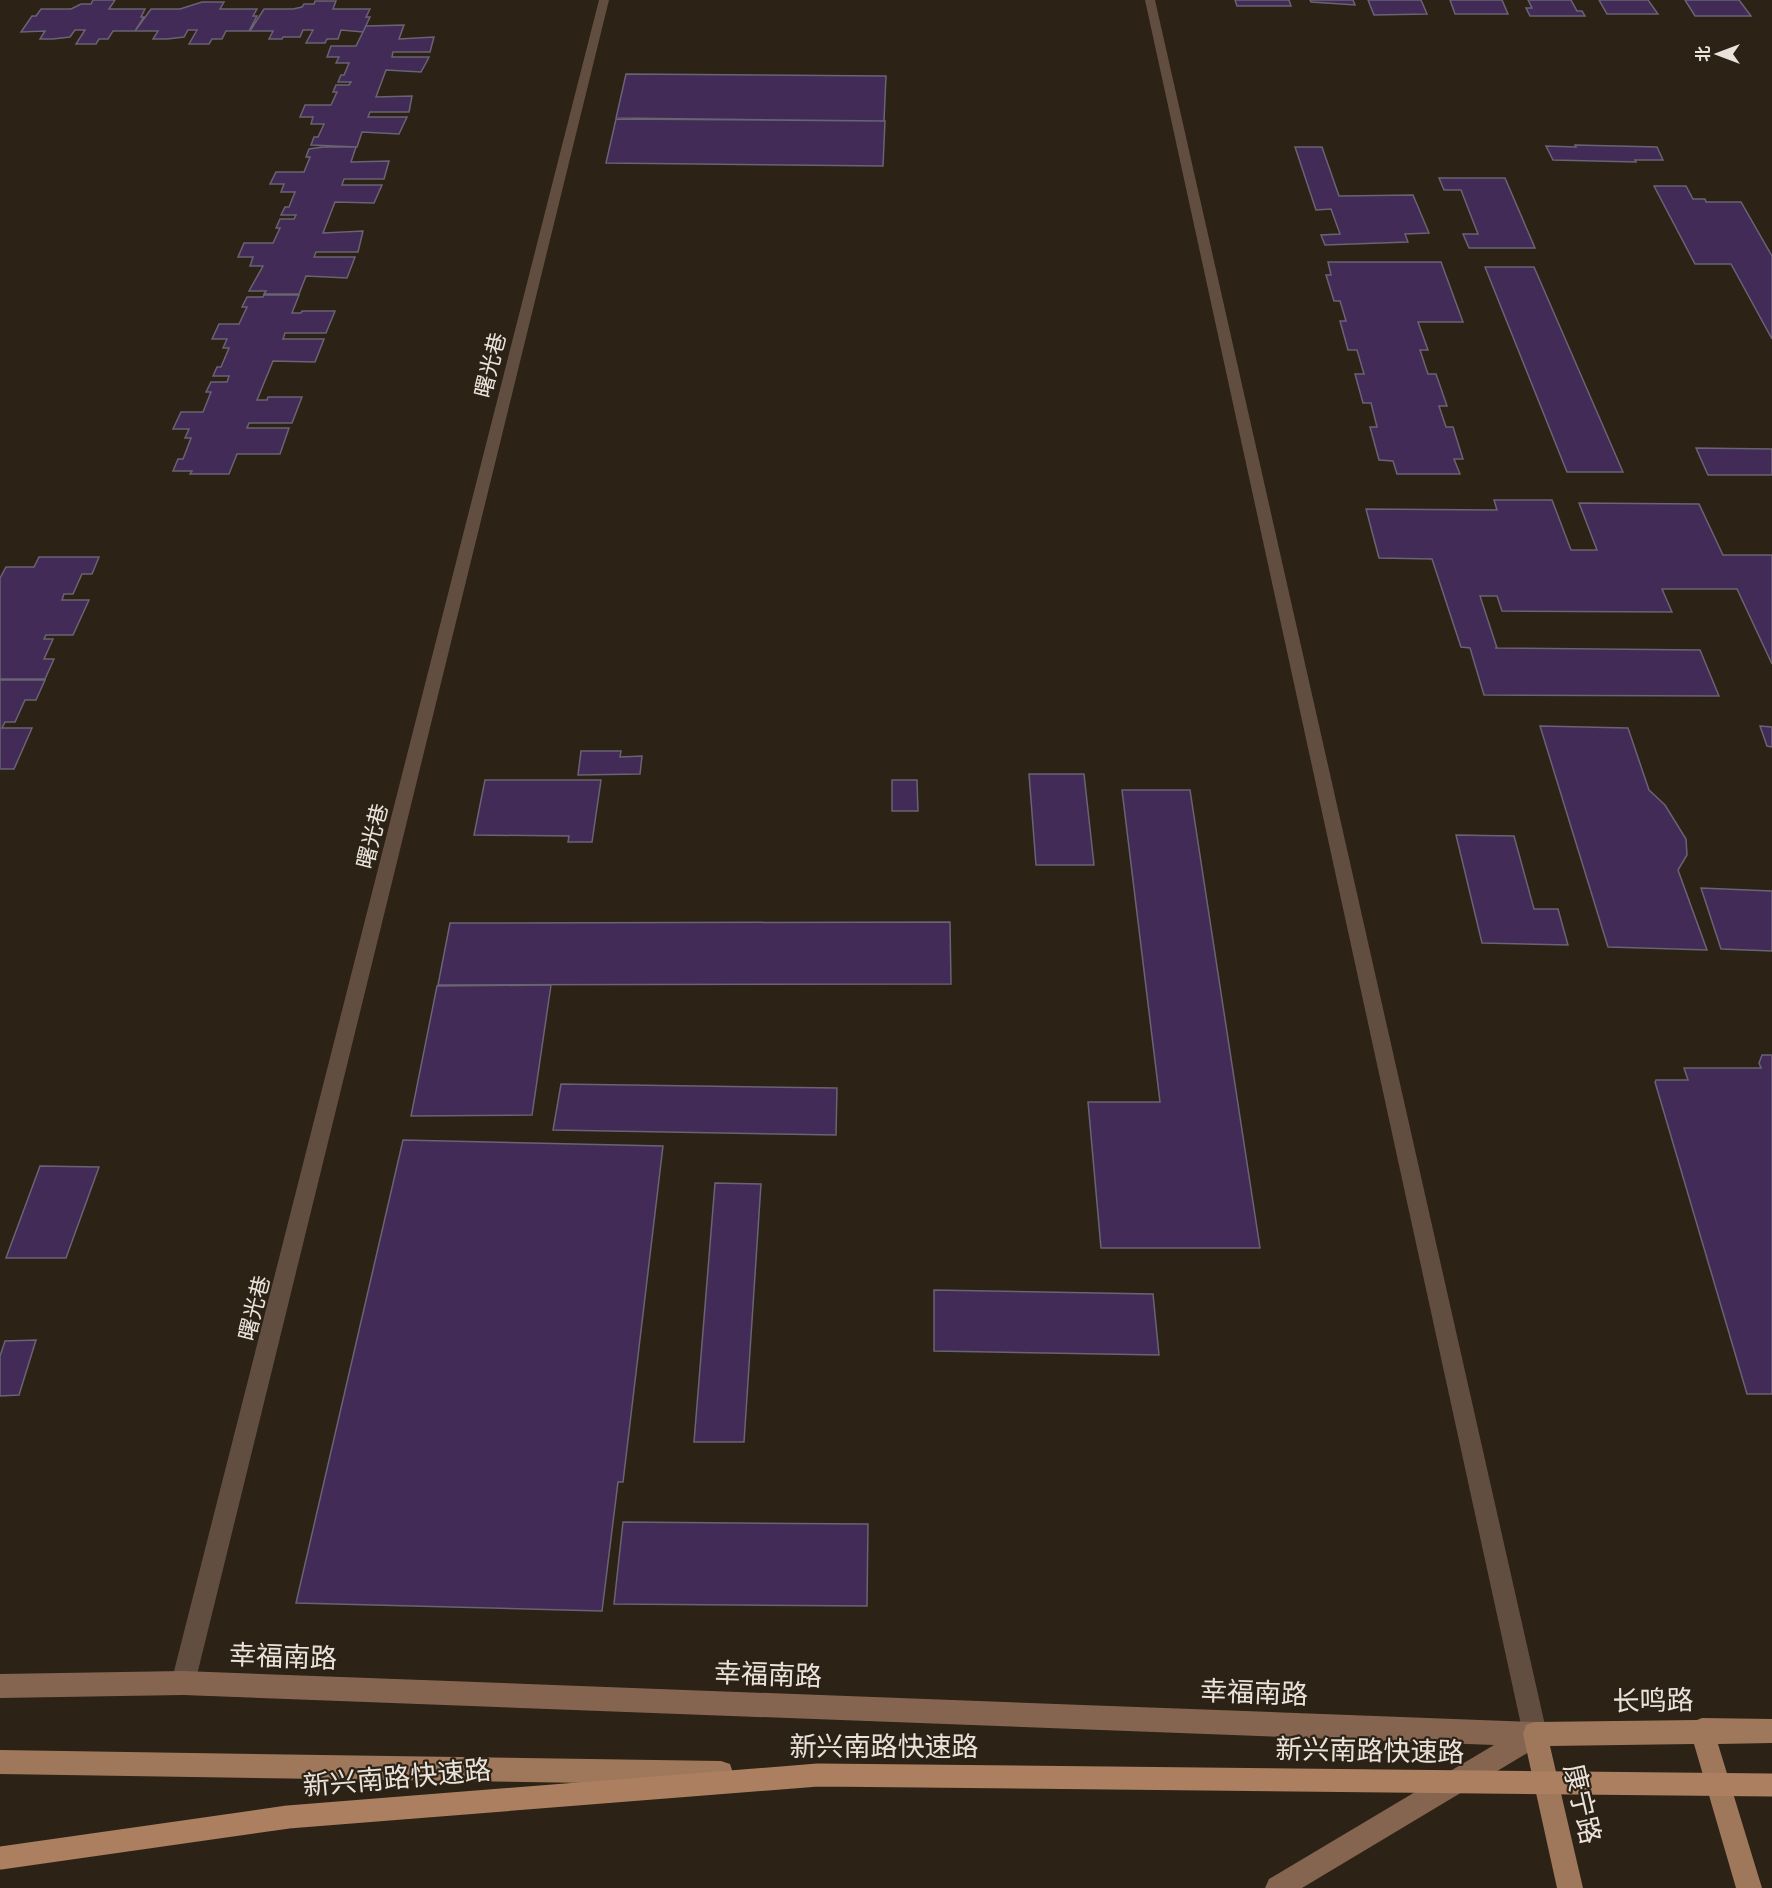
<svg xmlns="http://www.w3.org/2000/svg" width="1772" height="1888" viewBox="0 0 1772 1888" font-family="Cabin,'Noto Sans SC',sans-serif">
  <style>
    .building { fill: #422c57; stroke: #6a6373; stroke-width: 1.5 }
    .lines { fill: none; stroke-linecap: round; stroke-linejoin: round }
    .minor { fill: #624e40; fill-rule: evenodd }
    .secondary { fill: #85654f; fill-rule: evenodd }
    .primary { fill: #9f775a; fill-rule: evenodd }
    .trunk-bridge { stroke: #ab7f5f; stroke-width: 23 }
    .labels { text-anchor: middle; stroke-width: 4.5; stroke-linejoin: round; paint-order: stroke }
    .street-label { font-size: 22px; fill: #eae3db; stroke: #2c2216 }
    .near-street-label { font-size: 27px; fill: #eae3db; stroke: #2c2216 }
  </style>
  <rect width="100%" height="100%" fill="#2c2216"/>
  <path class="building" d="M93 0H115L109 9H145L141 17H144L135 31H113L108 39H99L96 44H76L85 30H75L70 37 53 39H40L45 31 21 32 32 16H36L41 9H71L81 4H91Z
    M1235 0H1289L1291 6H1237Z
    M1310 0H1353L1355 5 1311 2Z
    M1368 0H1421L1427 14 1374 15Z
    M1450 0H1502L1508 14H1455Z
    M1528 0H1571L1577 11H1582L1585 16H1530L1526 8H1532Z
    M1599 0H1648L1658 14H1607Z
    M1685 0H1739L1751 16H1695Z
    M315 1H336L333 9H370L366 17H370L363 32 341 30 338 39H327L325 43H306L313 30H303L300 37H283L282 39H269L273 31H250L264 9H293L302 7 304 4H314Z
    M202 2H224L220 9H257L253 16H257L249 31H226L222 39H212L209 44H189L197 30H188L184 37 167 39H153L158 31H135L151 9H180Z
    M404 25 399 39 434 37 430 52H393L392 57H429L426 63 421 72 386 70 376 97 412 96 409 112H370L368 117H407L399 134 362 132 357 147 311 145 314 137H318L324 124H311L313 117H300L305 105H331L337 92H333L336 85H349L351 82H338L341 75H344L349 63H336L339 57H327L331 46H356L366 26Z
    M626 74 886 76 884 121 616 118Z
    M616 119 885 121 883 166 606 163Z
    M1575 145 1657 147 1663 160H1635L1636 162 1553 160 1546 146 1576 147Z
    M323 147H356L351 162 389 161 384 179H344L342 185H382L374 203 335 202 323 233 363 231 358 252H316L314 257H355L347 278 306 276 299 294H264L266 291H249L263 266H250L253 257H238L244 243H273L280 228H276L280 219H294L296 215H281L285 207H289L295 192H281L284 184H270L276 172H304L310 157H306L309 149Z
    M1295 147H1322L1339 196 1413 195 1429 233 1405 234 1408 242 1325 245 1321 235 1340 234 1331 209 1316 210Z
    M1439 178H1505L1535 248H1469L1463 234H1478L1461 190H1444Z
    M1654 186H1686L1693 199H1705L1706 202H1741L1772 256V339L1731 264H1695Z
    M1328 262H1441L1463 322H1418L1428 350H1420L1428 374H1436L1447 406H1439L1446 427H1453L1463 459H1454L1460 474H1397L1393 461 1379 460 1370 427H1377L1371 403H1363L1355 374H1364L1357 350H1348L1340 321H1346L1340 301H1334L1326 275H1331Z
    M1485 267H1534L1623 472H1567Z
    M264 295H299L292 313H301L302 311H335L326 333H285L283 339H324L315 362 273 361 257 400H267L268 397H302L292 423H249L247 428H289L280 454H237L229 474H190L192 471H173L178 459H183L191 438H185L189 429H173L181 412H203L211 392H206L211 382H227L229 376H213L217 367H221L229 348H223L227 339H212L219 324H239L247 307H242L247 297H263Z
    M1696 448 1772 449V475H1708Z
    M1494 500H1552L1571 550H1597L1579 503 1699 504 1723 555H1772V664L1737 589H1662L1672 612 1502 611 1497 596H1480L1497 648H1495L1700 650 1719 696 1484 695 1470 648 1461 647 1432 559 1379 558 1366 509 1497 510Z
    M39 557H99L92 574H82L73 594H64L62 600H89L73 635H46L44 639H53L44 659H54L45 679H0V578L6 567H34Z
    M0 680H45L36 700H25L15 722H5L2 728H32L14 769H0Z
    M1540 726 1628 728 1649 790 1665 805 1686 839 1687 855 1678 870 1707 950 1608 947Z
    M1760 726 1772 727V747L1767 746Z
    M581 751H621L620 757 642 756 640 774 578 775Z
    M1029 774H1084L1094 865H1036Z
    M485 780H601L592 842H568L569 836 474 835Z
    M892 780H917L918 811H892Z
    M1122 790H1190L1260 1248H1101L1088 1102H1160Z
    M1456 835 1514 836 1534 909H1558L1568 945 1482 943Z
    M1701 888 1772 891V951L1721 949Z
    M950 922 951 984 438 985 450 923Z
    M551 985 532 1115 411 1116 437 986Z
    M1762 1055H1772V1394H1747L1655 1082 1656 1080H1688L1684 1068H1761L1759 1063Z
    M561 1084 837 1088 836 1135 553 1130Z
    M403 1140 663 1146 623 1482H618L602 1611 296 1603Z
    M40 1166 99 1167 66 1258H6Z
    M715 1183 761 1184 744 1442H694Z
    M934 1290 1153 1294 1159 1355 934 1351Z
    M36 1340 19 1395 0 1396V1356L5 1341Z
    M623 1522 868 1524 867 1606 614 1604Z"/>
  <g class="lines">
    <path class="minor" d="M599 0H609L195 1683 192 1692 183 1695 174 1692 171 1683Z
      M1145 0H1155L1547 1734 1544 1743 1535 1746 1526 1743 1523 1734Z"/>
    <path class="secondary" d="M183 1671 1535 1722 1544 1725 1547 1734 1544 1743 1302 1888H1265L1269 1879 1494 1745 183 1695 0 1698V1674Z"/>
    <path class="primary" d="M1702 1718 1772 1719V1743L1718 1744 1762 1888H1736L1694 1744 1550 1746 1583 1888H1557L1523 1734 1526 1725 1535 1722 1697 1720Z
      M0 1750 721 1761 730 1764 733 1773 730 1782 721 1785 0 1774Z"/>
    <path class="trunk-bridge" d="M0 1858 288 1817 818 1775 1772 1785"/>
  </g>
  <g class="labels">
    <g class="street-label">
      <text transform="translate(490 365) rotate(-76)" y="8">曙光巷</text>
      <text transform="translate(372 836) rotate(-76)" y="8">曙光巷</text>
      <text transform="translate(254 1308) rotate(-76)" y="8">曙光巷</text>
    </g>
    <g class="near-street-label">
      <text transform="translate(283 1657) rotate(2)" y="9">幸福南路</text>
      <text transform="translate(768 1675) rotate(2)" y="9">幸福南路</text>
      <text transform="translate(1254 1693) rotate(2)" y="9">幸福南路</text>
      <text transform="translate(1653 1701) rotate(-1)" y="9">长鸣路</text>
      <text x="884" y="1756">新兴南路快速路</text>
      <text transform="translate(1370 1751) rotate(1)" y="9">新兴南路快速路</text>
      <text transform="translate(397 1778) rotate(-5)" y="9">新兴南路快速路</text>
      <text transform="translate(1582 1804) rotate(77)" y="9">康宁路</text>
    </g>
  </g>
  <g transform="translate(1718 54) rotate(270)" stroke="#2c2216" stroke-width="4.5" paint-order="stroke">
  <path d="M0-4.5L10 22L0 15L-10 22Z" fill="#eae3db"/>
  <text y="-9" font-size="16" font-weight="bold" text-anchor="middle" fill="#eae3db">北</text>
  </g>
</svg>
